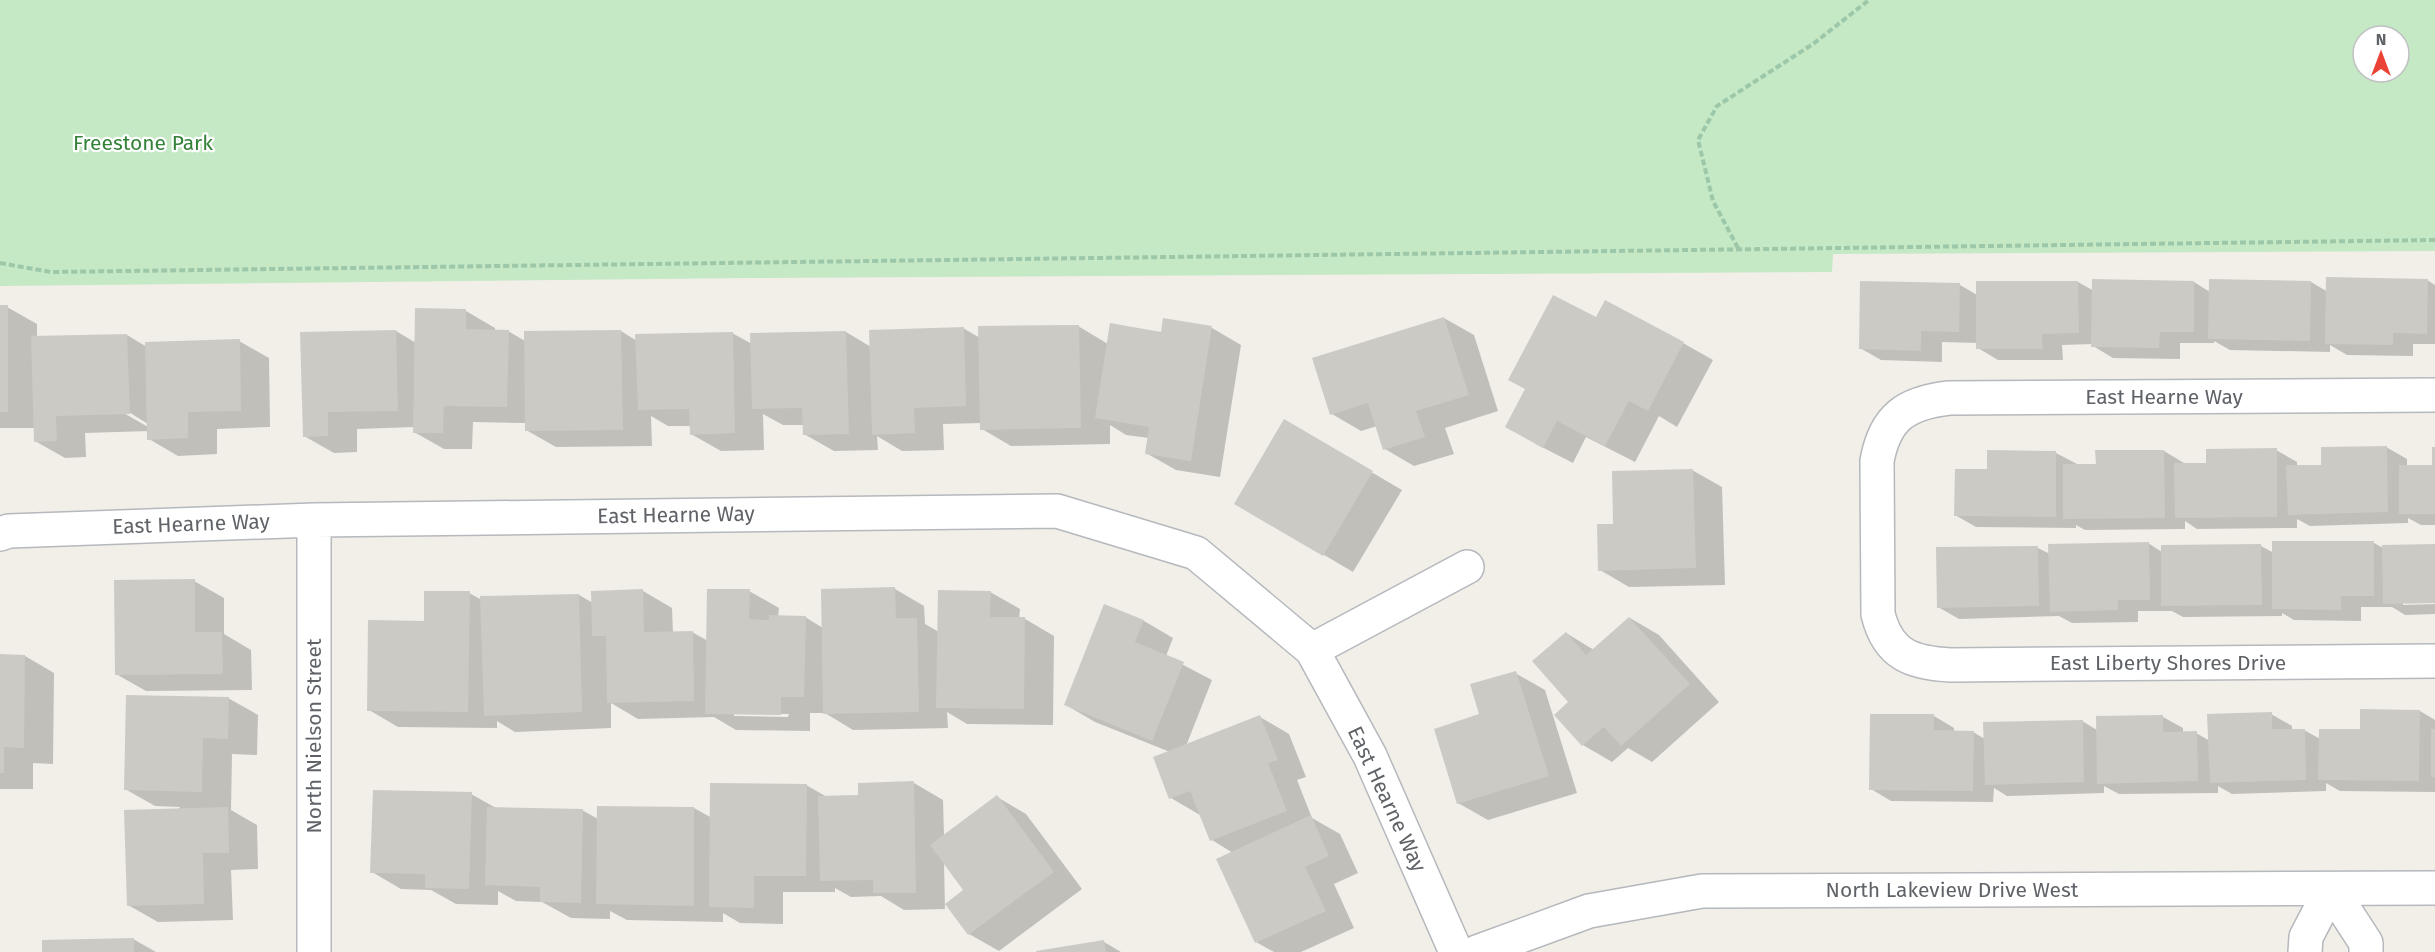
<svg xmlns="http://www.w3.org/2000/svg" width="2435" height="952" viewBox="0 0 2435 952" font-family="'Fira Sans',sans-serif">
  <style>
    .green { fill: #c5e8c5; fill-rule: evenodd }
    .shadow { fill: #0003; fill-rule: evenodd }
    .building { fill: #cccac5 }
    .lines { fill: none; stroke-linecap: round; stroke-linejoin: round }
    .minor-casing { stroke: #b5b8bc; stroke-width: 36 }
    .path { stroke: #9cc7a9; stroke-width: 4; stroke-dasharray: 6 3; stroke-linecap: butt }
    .minor { stroke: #fff; stroke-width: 33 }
    .labels { text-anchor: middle; stroke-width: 4.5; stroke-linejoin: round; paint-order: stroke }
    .park-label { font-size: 21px; fill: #348238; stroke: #fff }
    .street-label { font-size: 21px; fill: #5f6368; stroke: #fff }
  </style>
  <rect width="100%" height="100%" fill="#f1efe8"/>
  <path class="green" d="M0 0H2435V251L1833 254 1832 272 751 278 0 286ZM2363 36H2399V72H2363Z"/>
  <path class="shadow" d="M2427 280 2435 285V344H2413V356L2347 355 2330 345V352L2230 350 2214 341V343H2180V359L2113 358 2093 346V344L2062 345 2063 360H1998L1978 348V343L1942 342V362L1881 360 1860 348 1960 285 1977 295 2078 282 2094 291 2194 282 2210 292 2311 282 2328 292Z
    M0 307H7L37 324V338L127 335 147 347 239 341 269 358 270 427 217 429V454L178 456 149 439V431L85 433 86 457 65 458 35 441V428H0ZM124 409 148 424V427L122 412Z
    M466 311 495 328V331H508L525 341 621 331 637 341 732 333 752 344 846 332 871 347 963 328 980 338 1078 326 1108 344 1162 333 1212 328 1241 345 1220 477 1176 470 1146 453 1149 438 1126 435 1110 425V444L1011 446 982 429V423L943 424 944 450 902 451 877 436 878 450 834 451 804 434V425H783L763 414 764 450 721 451 691 434V426H668L651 416 652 446 556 447 526 430V423L473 422 472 449H444L414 432V427L357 429V452L334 453 304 436 396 331 416 343Z
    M1444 318 1474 335 1498 411 1445 428 1454 454 1414 466 1385 449 1377 426 1361 431 1332 414Z
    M1597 319 1683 343 1713 360 1677 427 1659 416 1635 462 1586 437 1573 463 1536 444 1526 389Z
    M1284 421 1402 490 1353 572 1236 503Z
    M2386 447 2407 459V467H2434L2435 448V525H2421L2408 518V523L2310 526 2297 519V528L2197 529 2185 521V529L2085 530 2076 525V528L1976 527 1955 515 1988 470V451L2056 453 2077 464 2097 465 2164 451 2184 463 2208 464 2276 450 2297 462V467L2322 466Z
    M1692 470 1722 487 1725 585 1629 587 1600 570 1615 525Z
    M2148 543 2162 552V547L2261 546 2274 553 2374 543 2383 548 2435 545V601L2403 602V605L2435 604V614L2405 615 2392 607H2361V621L2294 620 2282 613V616L2183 617 2172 611H2138V622L2072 623 2059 616 1959 619 1938 607 2038 548 2050 554Z
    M194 581 224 598V634L251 650 252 690 146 691 116 674Z
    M895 589 924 606 925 624 939 632 990 592 1020 609 1019 619H1025L1054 636 1053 725 967 724 947 712 948 728 853 730 825 713H810V731L736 730 714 717 638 719 611 703V728L515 732 497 721V728L398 727 369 710 426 622 469 593 482 600 579 595 593 603 643 591 672 608 673 633 692 632 708 641 749 591 779 608 778 617H805L823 628 822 590ZM734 713 789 714 788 717 734 716Z
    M1105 606 1144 621 1173 638 1166 656 1212 680 1186 746 1260 717 1289 734 1306 777 1297 780 1312 818 1340 834 1358 873 1334 884 1354 928 1301 952H1274L1256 942 1233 853 1212 840 1200 815 1171 798 1170 752 1095 722 1066 705Z
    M1630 618 1659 635 1719 702 1652 762 1628 748 1612 762 1583 745 1571 702 1566 633 1594 650Z
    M0 656H25L54 673 53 764 33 763V789H0Z
    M1515 673 1545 690 1577 793 1488 820 1458 803 1481 715Z
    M228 698 258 715 257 755 232 754 231 810 257 825 258 869 231 870 233 920 158 922 128 905 180 807 155 806 125 789Z
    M2420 711 2435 720V792L2340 791 2326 783V791L2232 794 2218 786V793L2119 794 2104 786V793L2007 796 1994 788 1993 802 1891 801 1871 789 1934 716 1954 728V732H1973L1985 739 2082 721 2097 730 2163 717 2183 728V733H2196L2210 741 2271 714 2292 726V730H2304L2320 739 2362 730Z
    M914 783 943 800 944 836 997 797 1026 814 1082 889 999 951 969 934 965 890 944 862 945 909 904 910 881 896 851 897 835 888V892H783V924L740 923 723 913V922L627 920 610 911V919L571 918 542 902 516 901 498 891V905L456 904 431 890 401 889 372 872 471 794 496 808 582 810 598 819 599 807 694 808 712 818 806 785 827 797H860Z
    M133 939 156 952H44Z
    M1104 942 1121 952H1038Z"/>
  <path class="building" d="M2326 277 2428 279 2427 334 2393 333V345L2325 344Z
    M2092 279 2194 281V332H2160L2159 348 2091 347Z
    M2209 279 2311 281 2310 341 2208 339Z
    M1860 281 1960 283 1959 332 1921 331V351L1859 349Z
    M1976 281H2078L2079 333 2042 334 2043 349H1976Z
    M1553 295 1596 317 1605 300 1684 342 1648 411 1629 401 1605 446 1557 421 1543 448 1505 427 1525 389 1508 380Z
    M0 305H8V412H0Z
    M415 308 466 309V329L509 330 507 407 444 406 443 433H413Z
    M1444 317 1469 395 1416 411 1425 437 1383 450 1368 403 1330 415 1312 358Z
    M1163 318 1212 326 1191 461 1145 454 1149 427 1095 418 1110 323 1161 332Z
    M1079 325 1081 428 980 430 978 326Z
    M964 327 966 406 914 408 915 433 872 435 869 330Z
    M396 330 398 411 328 412V436L303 437 300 332Z
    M621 330 623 430 525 431 524 331Z
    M846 331 849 434 803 435 802 408 752 409 750 333Z
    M733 332 735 433 690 435 689 409 638 410 635 334Z
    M127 334 130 414 56 416 57 441 34 442 31 336Z
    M240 339 241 411 188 412V438L147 440 145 342Z
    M1284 419 1373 471 1323 556 1234 504Z
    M2387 446 2388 512 2288 515 2286 465H2321V447Z
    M2432 447H2435V514H2399V465H2432Z
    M2277 448V517L2175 518 2174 463H2206V449Z
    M1987 450 2056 451V517L1954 516 1955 469H1987Z
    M2095 450H2164L2165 518 2063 519V464H2096Z
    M1693 469 1696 568 1598 571 1597 524H1613L1612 471Z
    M2272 541H2374V596H2341V610L2272 609Z
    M2149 542 2150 600H2118V610L2050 612 2048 544Z
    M2261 544 2262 605 2161 606V545Z
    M2435 544V603L2383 604 2382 545Z
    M2038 546 2039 606 1937 608 1936 547Z
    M195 579V632H222L223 674 115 675 114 580Z
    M895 587 896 618H917L919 712 823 714 821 589Z
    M643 589 644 632 693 631 694 701 607 703 606 636H592L591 591Z
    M707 589H750L749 619 769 620V615L806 616 804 697H781V715L705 714Z
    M938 590 991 591 990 617H1025L1024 709 936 708Z
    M424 591H470L468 712 367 711 368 620 424 621Z
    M579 594 582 712 484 716 480 596Z
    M1104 604 1144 620 1135 642 1184 662 1152 741 1064 705Z
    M1629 617 1690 684 1621 746 1604 727 1582 746 1554 715 1568 702 1532 661 1566 632 1586 655Z
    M0 654 25 655 24 748 4 747V773H0Z
    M1516 671 1549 776 1457 804 1434 729 1479 714 1470 684Z
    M126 695 229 697 228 739 203 738 202 792 124 790Z
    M2360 709 2420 710 2419 781 2318 780 2319 729H2360Z
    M2272 712V729H2305L2306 780 2210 783 2207 714Z
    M1870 714H1934V730L1974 731 1973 791 1869 790Z
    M1260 715 1278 760 1268 763 1287 811 1210 841 1190 791 1169 799 1153 757Z
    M2163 715V732L2197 731 2198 781 2097 784 2096 716Z
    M2083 720 2084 782 1985 785 1983 722Z
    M2431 729H2435V777H2431Z
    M914 781 916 893H873V880L820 881 818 796 858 795V783Z
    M710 783 807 784 806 876H754V908L709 907Z
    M373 790 472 792 469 889 425 888V874L370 873Z
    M997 795 1054 872 968 935 945 904 963 890 930 845Z
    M597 806 694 807V906L596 904Z
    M228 807 229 853H203L204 904 127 906 124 810Z
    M487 807 583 809 581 903 540 902V887L485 885Z
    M1311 815 1329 856 1305 867 1326 911 1255 943 1216 859Z
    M134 938V952H42V940Z
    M1104 940 1106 952H1036V951Z"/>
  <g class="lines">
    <defs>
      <path id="minor" d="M2435 395 1949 398C1906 403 1885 417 1877 461L1878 614C1888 655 1912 663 1951 665L2435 661
        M0 534 9 531 314 520 1057 511 1196 553 1312 650 1370 756 1456 952
        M1312 650 1467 567
        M314 952V520
        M1477 952 1589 911 1702 891 2435 888
        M2305 952 2306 937 2331 889 2366 943V952"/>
    </defs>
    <use href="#minor" class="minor-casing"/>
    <path class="path" d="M1738 248 1713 201 1698 140 1717 106 1813 44 1869 0
      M0 263 51 272 2435 240"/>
    <use href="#minor" class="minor"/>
  </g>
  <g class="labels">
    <g class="park-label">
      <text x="143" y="150">Freestone Park</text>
    </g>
    <g class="street-label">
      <text x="2164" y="404">East Hearne Way</text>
      <text transform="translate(676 515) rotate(-1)" y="7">East Hearne Way</text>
      <text transform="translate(191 524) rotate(-2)" y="7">East Hearne Way</text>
      <text x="2168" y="670">East Liberty Shores Drive</text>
      <text transform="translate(314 736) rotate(-90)" y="7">North Nielson Street</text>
      <text transform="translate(1387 799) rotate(65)" y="7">East Hearne Way</text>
      <text x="1952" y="897">North Lakeview Drive West</text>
    </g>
  </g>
  <g transform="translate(2381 54)"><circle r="28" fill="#ffffff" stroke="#bfc1c3" stroke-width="1.5"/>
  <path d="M0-4.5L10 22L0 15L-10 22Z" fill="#ea4335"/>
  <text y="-9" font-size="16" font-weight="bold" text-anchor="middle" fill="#5f6368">N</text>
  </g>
</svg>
